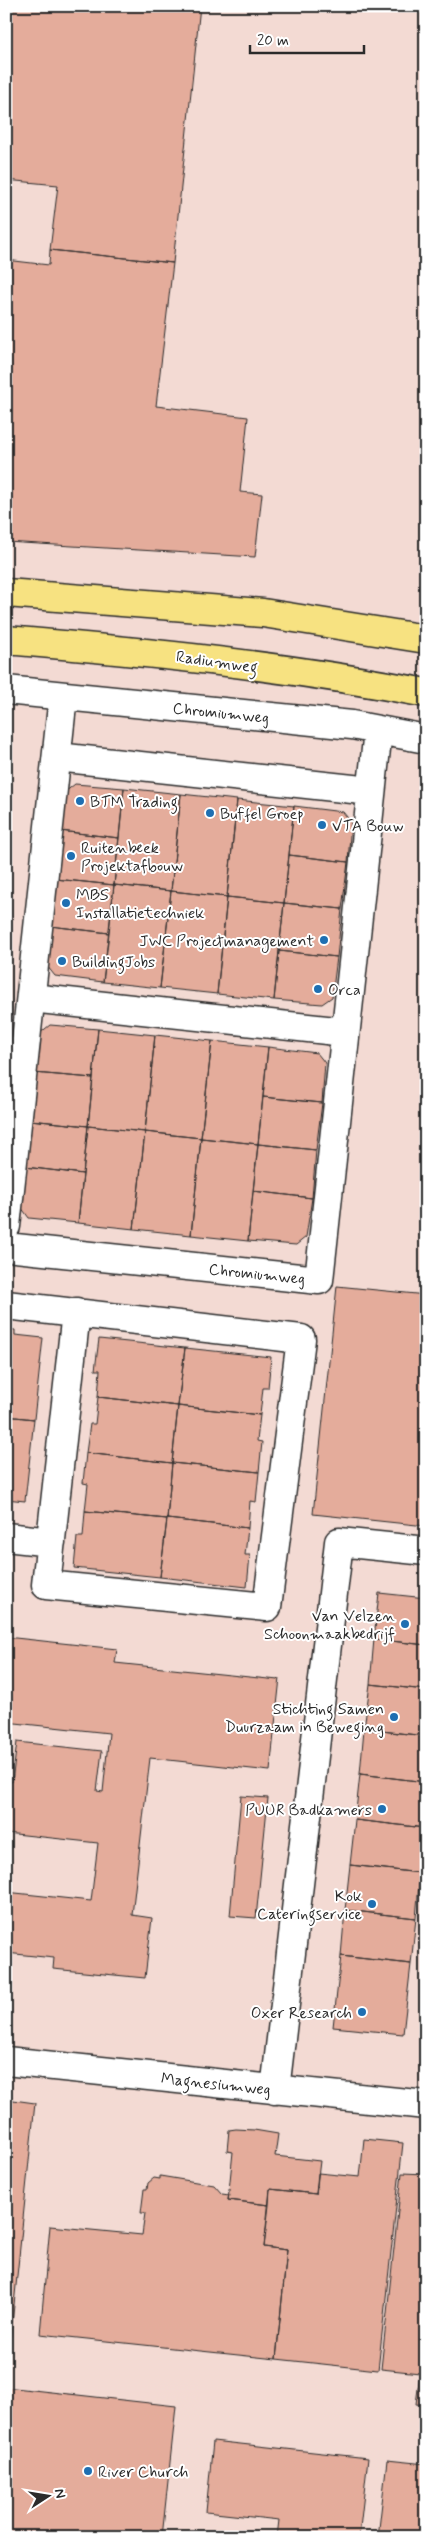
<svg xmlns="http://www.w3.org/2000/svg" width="432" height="2543" viewBox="0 0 432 2543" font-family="Mynerve,sans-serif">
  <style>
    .built { fill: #f3dad3 }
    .building { fill: #e4ac9b; stroke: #2b2b2b }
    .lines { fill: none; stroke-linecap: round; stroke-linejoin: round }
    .minor-casing { stroke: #2b2b2b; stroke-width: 31 }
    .major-casing { stroke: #2b2b2b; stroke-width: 31 }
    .minor { stroke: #fff; stroke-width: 28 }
    .major { stroke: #f7e281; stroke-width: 28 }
    .poi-dot { fill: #1f6fb2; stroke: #fff; stroke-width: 2 }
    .labels { text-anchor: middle; stroke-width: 4; stroke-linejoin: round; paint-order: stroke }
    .street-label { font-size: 16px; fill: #2b2b2b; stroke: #fff }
    .poi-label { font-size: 16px; fill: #2b2b2b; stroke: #fff; text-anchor: start }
  </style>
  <rect width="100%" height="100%" fill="#faeeeb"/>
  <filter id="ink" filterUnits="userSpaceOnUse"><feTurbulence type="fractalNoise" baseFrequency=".02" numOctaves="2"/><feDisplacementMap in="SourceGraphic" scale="10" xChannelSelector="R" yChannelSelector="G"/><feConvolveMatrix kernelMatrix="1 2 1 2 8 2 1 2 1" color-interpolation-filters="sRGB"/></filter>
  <g filter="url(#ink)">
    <path class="built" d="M6 6H426V2537H6Z"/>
    <path class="building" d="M6 6H200L173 263 50 250 58 185 6 180Z
      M50 250 173 263 156 406 248 417 240 492 262 494 255 557 6 542V260L49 265Z
      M75 784 124 788 119 838 60 831 65 792Z
      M124 788 181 794 171 891 114 885Z
      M181 794 237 800 227 897 171 891Z
      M237 800 294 806 284 903 227 897Z
      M294 806 343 812 351 822 348 862 289 855Z
      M60 831 119 838 114 885 55 879Z
      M289 855 348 862 342 909 284 903Z
      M55 879 114 885 109 933 50 926Z
      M114 885 171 891 160 988 103 982Z
      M171 891 227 897 217 994 160 988Z
      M227 897 284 903 274 1000 217 994Z
      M284 903 342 909 337 957 279 951Z
      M50 926 109 933 103 982 55 976 47 966Z
      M279 951 337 957 332 997 322 1004 274 1000Z
      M50 1025 98 1029 93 1078 34 1073 40 1033Z
      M98 1029 155 1035 145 1132 88 1126Z
      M155 1035 212 1041 201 1138 145 1132Z
      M212 1041 268 1047 258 1144 201 1138Z
      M268 1047 317 1053 325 1063 322 1103 263 1097Z
      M34 1073 93 1078 88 1126 30 1120Z
      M263 1097 322 1103 316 1150 258 1144Z
      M30 1120 88 1126 83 1174 25 1167Z
      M88 1126 145 1132 134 1229 78 1223Z
      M145 1132 201 1138 191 1235 134 1229Z
      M201 1138 258 1144 248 1241 191 1235Z
      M258 1144 316 1150 312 1198 253 1191Z
      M25 1167 83 1174 78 1223 29 1218 21 1207Z
      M253 1191 312 1198 306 1237 296 1245 248 1241Z
      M337 1286 426 1295V1526L313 1514Z
      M6 1329 15 1330V1335L43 1338 34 1419 6 1416Z
      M99 1339 185 1348 178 1406 98 1397 100 1370H95Z
      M185 1348 271 1357 268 1388H263L260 1415 178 1406Z
      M98 1397 178 1406 172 1463 86 1453 90 1424H95Z
      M178 1406 260 1415 257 1441 262 1442 259 1472 172 1463Z
      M6 1416 34 1419 25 1501 6 1499Z
      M86 1453 172 1463 167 1519 85 1511 88 1484 83 1483Z
      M172 1463 259 1472 256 1502 250 1501 248 1528 167 1519Z
      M85 1511 167 1519 160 1577 74 1568 77 1537H83Z
      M167 1519 248 1528 245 1555H250L247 1587 160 1577Z
      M379 1593 426 1598V1645L374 1639Z
      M6 1637 117 1649 115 1663 278 1680 280 1678 270 1771 150 1758 132 1915 152 1918 145 1978 53 1969 54 1958 6 1953V1892L91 1901 98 1843 6 1833V1781L12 1782 17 1742 102 1751 97 1791 103 1792 109 1733 6 1722Z
      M374 1639 426 1645V1690L370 1684Z
      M370 1684 426 1690V1736L364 1729Z
      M364 1729 426 1736V1782L360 1774Z
      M360 1774 426 1782 425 1828 355 1820Z
      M241 1796 268 1798 256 1918 230 1916Z
      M355 1820 425 1828 420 1873 350 1865Z
      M350 1865 420 1873 416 1918 345 1910Z
      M345 1910 416 1918 411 1964 341 1956Z
      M341 1956 411 1964 403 2034 333 2027Z
      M6 2099 35 2103 6 2382Z
      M236 2129 254 2130 278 2134 275 2156 320 2161 316 2194 270 2189 269 2205 228 2200 233 2152 227 2151 229 2130Z
      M364 2139 403 2143 378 2370 276 2359 287 2250 264 2247 270 2189 316 2194 318 2173 360 2177Z
      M402 2173 426 2174V2405L416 2404 420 2373 381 2369Z
      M160 2176 214 2185 222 2194 229 2195 228 2200 269 2205 264 2247 287 2250 276 2359 40 2334 50 2226 142 2235 145 2213H141L144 2189H147L148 2183 154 2178 160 2179Z
      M6 2387 176 2406 162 2537H6Z
      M213 2441 368 2458 359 2537H277L279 2520 206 2512Z
      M387 2460 426 2464V2537H378Z"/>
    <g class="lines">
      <defs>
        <path id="minor" d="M6 690 352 725 426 739
          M57 757 371 791
          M31 998 345 1032
          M6 1226 63 696
          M6 1247 319 1280 378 730
          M6 1305 301 1339 267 1607 46 1585 76 1312
          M6 1537 51 1542
          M6 2061 426 2105
          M275 2090 339 1542 426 1551"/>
        <path id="major" d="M6 593 263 613 426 639
          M6 640C147 652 287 666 426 693"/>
      </defs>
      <use href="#minor" class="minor-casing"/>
      <use href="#major" class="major-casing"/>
      <use href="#minor" class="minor"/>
      <use href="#major" class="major"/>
    </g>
  </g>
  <g class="poi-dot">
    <circle cx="80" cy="801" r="5"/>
    <circle cx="210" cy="813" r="5"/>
    <circle cx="322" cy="825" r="5"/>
    <circle cx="71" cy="856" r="5"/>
    <circle cx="66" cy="903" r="5"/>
    <circle cx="324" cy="940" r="5"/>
    <circle cx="62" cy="961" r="5"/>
    <circle cx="318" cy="989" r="5"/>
    <circle cx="405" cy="1624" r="5"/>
    <circle cx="394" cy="1717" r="5"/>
    <circle cx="382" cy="1809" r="5"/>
    <circle cx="372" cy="1904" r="5"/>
    <circle cx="362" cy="2012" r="5"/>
    <circle cx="88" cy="2471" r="5"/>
  </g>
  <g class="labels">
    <g class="street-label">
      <text transform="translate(217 661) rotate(8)" y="6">Radiumweg</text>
      <text transform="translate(221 712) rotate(6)" y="6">Chromiumweg</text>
      <text transform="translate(257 1273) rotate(6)" y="6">Chromiumweg</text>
      <text transform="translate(216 2083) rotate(6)" y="6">Magnesiumweg</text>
    </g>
    <g class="poi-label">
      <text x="90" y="807">BTM Trading</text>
      <text x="220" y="819">Buffel Groep</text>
      <text x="332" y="831">VTA Bouw</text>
      <text x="81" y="853">Ruitenbeek<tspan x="81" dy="18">Projektafbouw</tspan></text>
      <text x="76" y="900">MBS<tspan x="76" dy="18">Installatietechniek</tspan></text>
      <text x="314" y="946" text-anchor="end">JWC Projectmanagement</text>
      <text x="72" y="967">BuildingJobs</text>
      <text x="328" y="995">Orca</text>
      <text x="395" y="1621" text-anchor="end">Van Velzen<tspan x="395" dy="18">Schoonmaakbedrijf</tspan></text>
      <text x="384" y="1714" text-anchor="end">Stichting Samen<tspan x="384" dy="18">Duurzaam in Beweging</tspan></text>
      <text x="372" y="1815" text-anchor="end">PUUR Badkamers</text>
      <text x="362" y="1901" text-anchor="end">Kok<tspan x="362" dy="18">Cateringservice</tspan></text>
      <text x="352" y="2018" text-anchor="end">Oxer Research</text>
      <text x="98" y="2477">River Church</text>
    </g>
  </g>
  <rect width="432" height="2543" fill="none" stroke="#fff" stroke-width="25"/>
  <rect x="12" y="12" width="407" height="2518" fill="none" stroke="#2b2b2b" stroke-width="2" filter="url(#ink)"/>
  <g transform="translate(48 2496) rotate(78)" stroke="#ffffff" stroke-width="4" paint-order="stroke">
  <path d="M0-4L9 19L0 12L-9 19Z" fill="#2b2b2b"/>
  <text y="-8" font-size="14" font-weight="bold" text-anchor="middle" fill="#2b2b2b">N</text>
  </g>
  <path d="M250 45v8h114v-8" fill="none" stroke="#2b2b2b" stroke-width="2.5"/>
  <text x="257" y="45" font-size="15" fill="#2b2b2b" stroke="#ffffff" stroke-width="4" paint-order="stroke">20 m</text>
</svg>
